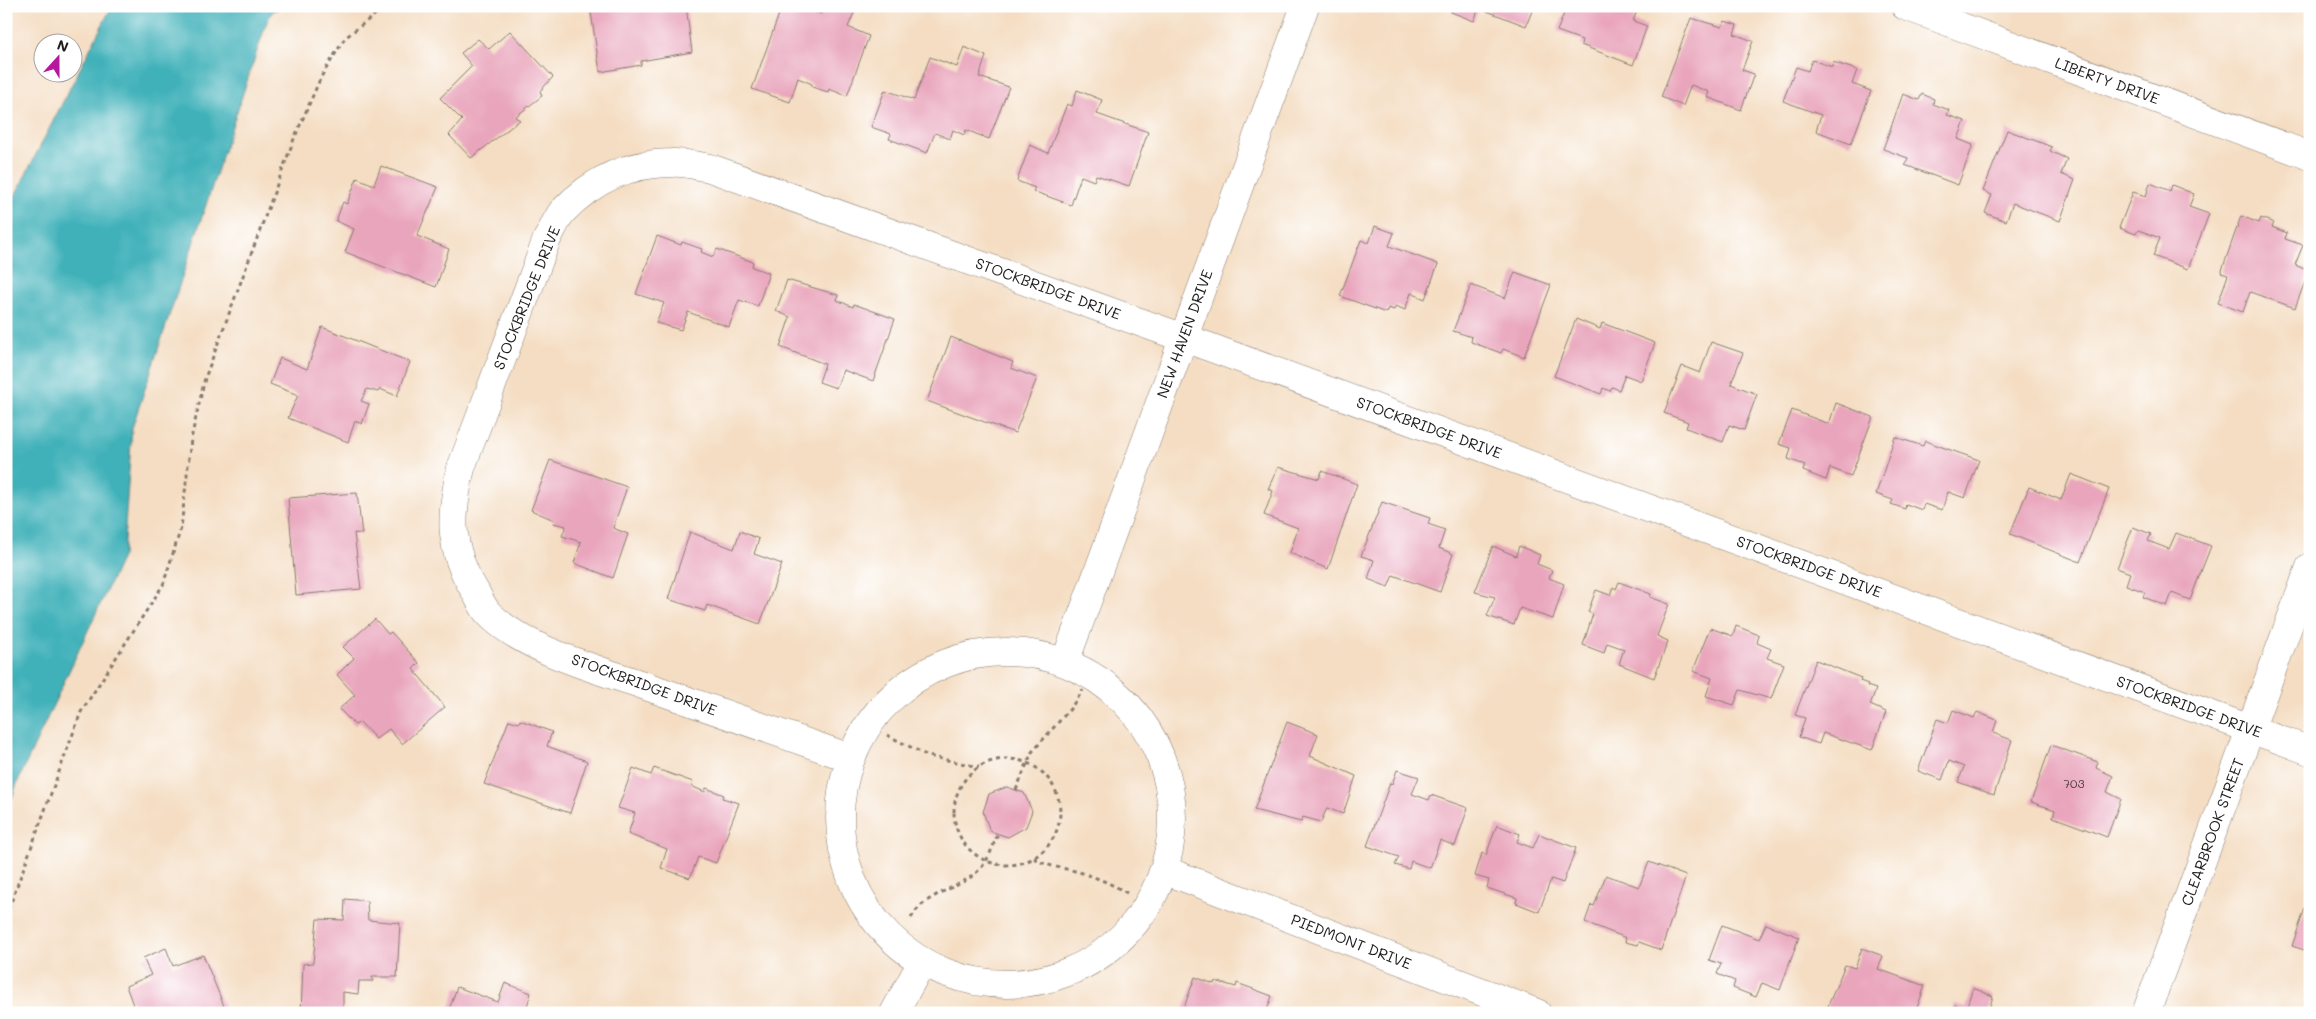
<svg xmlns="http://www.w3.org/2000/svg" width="2316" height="1019" viewBox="0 0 2316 1019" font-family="Mali,sans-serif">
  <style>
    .water { fill: #40b1b9; stroke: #2e666a }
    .building { fill: #e9a5bc }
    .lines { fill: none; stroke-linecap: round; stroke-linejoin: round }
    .minor-casing { stroke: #887c6f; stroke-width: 29 }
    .path { stroke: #887c6f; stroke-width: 3; stroke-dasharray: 4 4; stroke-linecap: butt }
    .minor { stroke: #fff; stroke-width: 28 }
    .labels { text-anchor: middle; stroke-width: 4; stroke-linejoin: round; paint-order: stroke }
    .number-label { font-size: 12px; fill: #4f3e44 }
    .street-label { font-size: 15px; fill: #1c1c1c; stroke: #fff }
  </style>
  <rect width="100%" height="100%" fill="#fff"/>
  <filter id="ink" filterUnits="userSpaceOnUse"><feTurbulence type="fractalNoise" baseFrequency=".02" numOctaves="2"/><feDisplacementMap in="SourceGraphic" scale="10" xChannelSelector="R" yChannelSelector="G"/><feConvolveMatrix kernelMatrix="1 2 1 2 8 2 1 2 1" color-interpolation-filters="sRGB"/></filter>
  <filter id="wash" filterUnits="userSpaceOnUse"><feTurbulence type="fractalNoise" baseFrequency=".0096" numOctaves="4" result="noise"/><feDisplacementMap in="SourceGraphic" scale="20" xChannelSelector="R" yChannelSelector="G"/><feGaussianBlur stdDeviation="1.12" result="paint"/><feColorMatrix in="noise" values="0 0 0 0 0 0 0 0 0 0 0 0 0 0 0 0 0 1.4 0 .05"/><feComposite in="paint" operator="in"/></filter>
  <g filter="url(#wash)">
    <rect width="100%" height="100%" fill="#f4ddc2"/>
    <path class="water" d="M112 6H282L272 12 266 24 132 428 123 555 18 781 6 814V213Z"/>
    <g id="blocks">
      <path class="building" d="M590 6H686L692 52 641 61V65L600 72Z
        M782 6H800L821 14 824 6H857L848 27 869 36 847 96 829 89 828 92 812 87V84L798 78 790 102 752 89Z
        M1453 6H1534L1526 26 1479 8 1474 21 1451 12Z
        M1567 6H1639L1633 21 1647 26 1633 65 1581 45 1582 40 1557 31Z
        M1691 18 1722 27 1725 21 1737 25 1734 34 1753 41 1742 70 1754 74 1741 110 1707 97 1709 92 1691 85 1683 106 1661 97Z
        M510 31 553 77 540 91 542 96 515 117 520 120 471 158 449 135 462 120 440 98 472 66 461 53 478 39 489 49Z
        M964 47 986 56 979 77 1009 87 989 139 966 130 964 135 953 130 950 139 935 133 927 153 889 139 891 134 871 127 885 90 914 100 930 57 957 67Z
        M1812 60 1832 67 1833 62 1857 70 1852 84 1871 91 1851 144 1816 131 1821 115 1783 101 1796 67 1808 71Z
        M1077 90 1102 100 1097 114 1148 132 1129 186 1096 175 1094 181 1081 176 1071 205 1033 191 1035 188 1017 181 1030 145 1048 153 1067 104 1072 106Z
        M1903 94 1919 100 1922 94 1934 99 1933 104 1949 110 1947 115 1965 121 1958 139 1973 145 1958 185 1905 165 1908 158 1883 149Z
        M2007 130 2052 147 2050 151 2067 159 2061 174 2075 180 2060 221 2013 203 2006 221 1985 213 1992 195 1983 191Z
        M381 166 438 187 417 236 449 249 436 287 345 252 354 229 336 221 343 202 347 204 357 178 374 185Z
        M2150 183 2170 191 2172 185 2194 194 2189 207 2209 214 2188 269 2153 256 2160 238 2138 230 2136 234 2119 228 2133 192 2146 196Z
        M2241 216 2259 223 2261 218 2274 223 2272 227 2287 233 2285 239 2303 245 2295 265 2309 271 2295 308 2250 292 2243 312 2218 303 2228 275 2221 273Z
        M1375 226 1394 233 1389 246 1438 264 1425 299 1411 293 1405 310 1396 306 1394 310 1388 308 1386 313 1340 296 1361 240 1369 243Z
        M657 236 681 245 682 242 702 249 701 252 713 257 717 249 753 262 752 267 769 273 758 306 739 300 729 327 688 312 681 330 656 323 664 303 636 294Z
        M1515 272 1551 285 1524 357 1503 349 1501 353 1471 342 1472 337 1453 331 1471 285 1505 298Z
        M787 280 838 295 837 300 853 307 854 304 895 319 873 381 843 370 836 388 819 382 825 364 780 347 790 317 776 311Z
        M1576 319 1600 329 1602 323 1655 343 1641 381 1625 375 1619 390 1612 387 1610 391 1603 388 1601 394 1554 376Z
        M322 327 410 362 397 396 380 389 378 392 367 389 361 401 369 404 362 424 355 421 348 442 288 418 298 395 270 384 280 358 307 369Z
        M951 337 1013 362 1011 368 1037 378 1015 433 927 401Z
        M1711 342 1743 353 1731 384 1757 394 1744 430 1729 425 1723 442 1686 428 1688 422 1664 413 1682 366 1700 373Z
        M1836 403 1873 417 1851 476 1830 468 1826 480 1803 471 1805 465 1788 459 1791 448 1779 444 1792 410 1829 424Z
        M1895 437 1923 446 1925 441 1979 460 1965 498 1948 492 1942 510 1924 504 1922 510 1906 504 1905 509 1891 504 1893 500 1876 494Z
        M550 460 627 487 613 528 628 534 613 578 574 563 581 542 562 536 566 526 553 523 554 520 531 510Z
        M1278 467 1319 479 1322 471 1357 484 1328 569 1290 553 1298 528 1264 515 1273 491 1268 489Z
        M2071 474 2109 489 2080 562 2010 534 2029 487 2061 500Z
        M357 493 362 534 354 533 361 589 296 595 288 498Z
        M1382 502 1430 518 1428 524 1445 530 1439 548 1453 554 1440 592 1393 575 1388 587 1368 579 1374 560 1361 556Z
        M2133 527 2151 534 2148 541 2169 549 2176 533 2211 546 2190 600 2172 593 2167 606 2143 597 2145 592 2126 585 2130 573 2117 568Z
        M740 531 759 539 754 554 782 564 760 624 707 605 705 611 668 599 690 532 734 549Z
        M1493 546 1516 556 1519 546 1540 555 1537 564 1552 570 1549 578 1564 584 1553 619 1520 608 1514 625 1487 616 1495 597 1475 592Z
        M1619 582 1651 594 1650 597 1669 604 1657 636 1668 641 1654 678 1619 664 1624 649 1607 643 1604 653 1583 645 1593 614 1588 612 1596 590 1610 595 1613 587 1616 589Z
        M375 619 388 634 391 632 419 663 413 669 445 707 402 744 389 729 376 739 360 722 355 725 339 709 355 695 337 675 354 658 343 647Z
        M1736 626 1759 635 1757 643 1771 649 1767 658 1784 664 1771 699 1740 690 1734 705 1706 696 1712 678 1693 671 1710 628 1733 636Z
        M1816 660 1861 678 1860 681 1868 684 1867 686 1876 689 1870 705 1886 712 1872 750 1823 733 1819 744 1799 737 1805 718 1795 715Z
        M1953 710 1974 718 1977 712 1997 720 1993 733 2012 740 1994 795 1958 782 1964 767 1949 761 1942 780 1918 771 1937 719 1948 723Z
        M509 720 519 723 520 720 552 732 547 746 587 761 570 813 484 784Z
        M1287 722 1318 734 1310 756 1356 776 1343 814 1327 808 1321 822 1303 817 1301 822 1254 810Z
        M2051 745 2098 762 2096 768 2113 776 2107 792 2121 799 2107 837 2053 817 2055 810 2031 802Z
        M633 768 651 775 654 768 693 782 691 786 705 792 706 788 724 795 722 798 739 803 716 863 698 857 690 878 661 868 667 849 628 834 635 813 618 808Z
        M1397 770 1419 777 1412 794 1429 800 1431 795 1468 808 1455 846 1440 840 1430 868 1411 861 1409 869 1395 865 1399 857 1367 846 1390 783 1392 784Z
        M1007 787 1024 793 1032 811 1026 827 1008 837 990 831 983 812 989 794Z
        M1497 825 1520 834 1517 842 1533 848 1539 834 1576 848 1563 883 1551 879 1539 912 1516 903 1517 898 1487 888 1489 880 1475 876 1482 853 1486 855Z
        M1649 862 1686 876 1661 950 1639 942 1638 945 1625 942 1626 938 1585 922 1591 905 1594 906 1606 875 1639 887Z
        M2309 897H2310V952L2292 946Z
        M345 899 367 901 368 920 400 923 397 977H372L373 981H359L358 994 343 992V1013H301L303 964 313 963 317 919 344 920Z
        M1766 924 1799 937 1780 990 1762 983 1756 997 1733 988 1735 981 1717 974 1721 964 1709 960 1722 925 1759 939Z
        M166 948 173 966 203 955 224 1006 207 1013H136L126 986 151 975 143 958Z
        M1862 948 1883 956 1878 969 1925 986 1915 1013H1825L1845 965 1855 968Z
        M1195 977 1214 984 1215 981 1236 987 1237 983 1272 996 1266 1013H1182Z
        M505 983 531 993 525 1013H448L457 987 498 1002Z
        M1973 988 1993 996 1989 1010 1996 1013H1952L1955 1005 1966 1008Z"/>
    </g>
  </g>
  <g filter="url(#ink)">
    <use href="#blocks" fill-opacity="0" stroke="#887c6f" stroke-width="1"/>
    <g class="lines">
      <defs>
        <path id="minor" d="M1905 6 2310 156
          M840 818a166 166 0 1 1 332 0a166 166 0 1 1-332 0Z
          M1065 662 1305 6
          M850 758C782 734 714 710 646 686 599 670 523 649 489 614 483 608 479 598 475 591 448 549 450 514 461 468L547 239C552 231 556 220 562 212 592 180 628 163 672 163 684 162 698 166 710 168L1209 347 2310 751
          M1164 870 1537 1013
          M894 1013 922 962
          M2146 1013 2310 567"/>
      </defs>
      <use href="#minor" class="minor-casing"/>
      <path class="path" d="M887 735 928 756 979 767
        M954 812a53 53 0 1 1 106 0a53 53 0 1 1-106 0Z
        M1016 790 1032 752 1070 709 1083 690
        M1034 858C1047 867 1060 867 1075 871 1094 876 1110 883 1127 893
        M6 916 81 712 163 585 181 528 191 439 205 378 294 139 321 77 345 38 386 6
        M911 918C926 892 958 890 978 871 988 862 993 846 998 833"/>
      <use href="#minor" class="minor"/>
    </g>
  </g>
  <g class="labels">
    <g class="number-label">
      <text x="2074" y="788">703</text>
    </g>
    <g class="street-label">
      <text transform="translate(2107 81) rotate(20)" y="5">LIBERTY DRIVE</text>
      <text transform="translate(1048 289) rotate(20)" y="5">STOCKBRIDGE DRIVE</text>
      <text transform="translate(527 298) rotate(-68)" y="5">STOCKBRIDGE DRIVE</text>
      <text transform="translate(1185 334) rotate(-70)" y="5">NEW HAVEN DRIVE</text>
      <text transform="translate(1429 428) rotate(20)" y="5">STOCKBRIDGE DRIVE</text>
      <text transform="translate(1809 567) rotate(20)" y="5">STOCKBRIDGE DRIVE</text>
      <text transform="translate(644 685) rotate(20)" y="5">STOCKBRIDGE DRIVE</text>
      <text transform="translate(2189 707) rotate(20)" y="5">STOCKBRIDGE DRIVE</text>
      <text transform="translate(2213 832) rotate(-70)" y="5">CLEARBROOK STREET</text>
      <text transform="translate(1351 942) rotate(21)" y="5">PIEDMONT DRIVE</text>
    </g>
  </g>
  <rect width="2316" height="1019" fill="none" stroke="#fff" stroke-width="25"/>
  <g transform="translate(58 58) rotate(21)"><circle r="24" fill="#ffffff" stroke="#a4a4a4"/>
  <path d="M0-4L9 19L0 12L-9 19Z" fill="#b5179e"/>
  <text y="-8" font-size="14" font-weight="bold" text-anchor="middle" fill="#1c1c1c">N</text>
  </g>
</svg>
